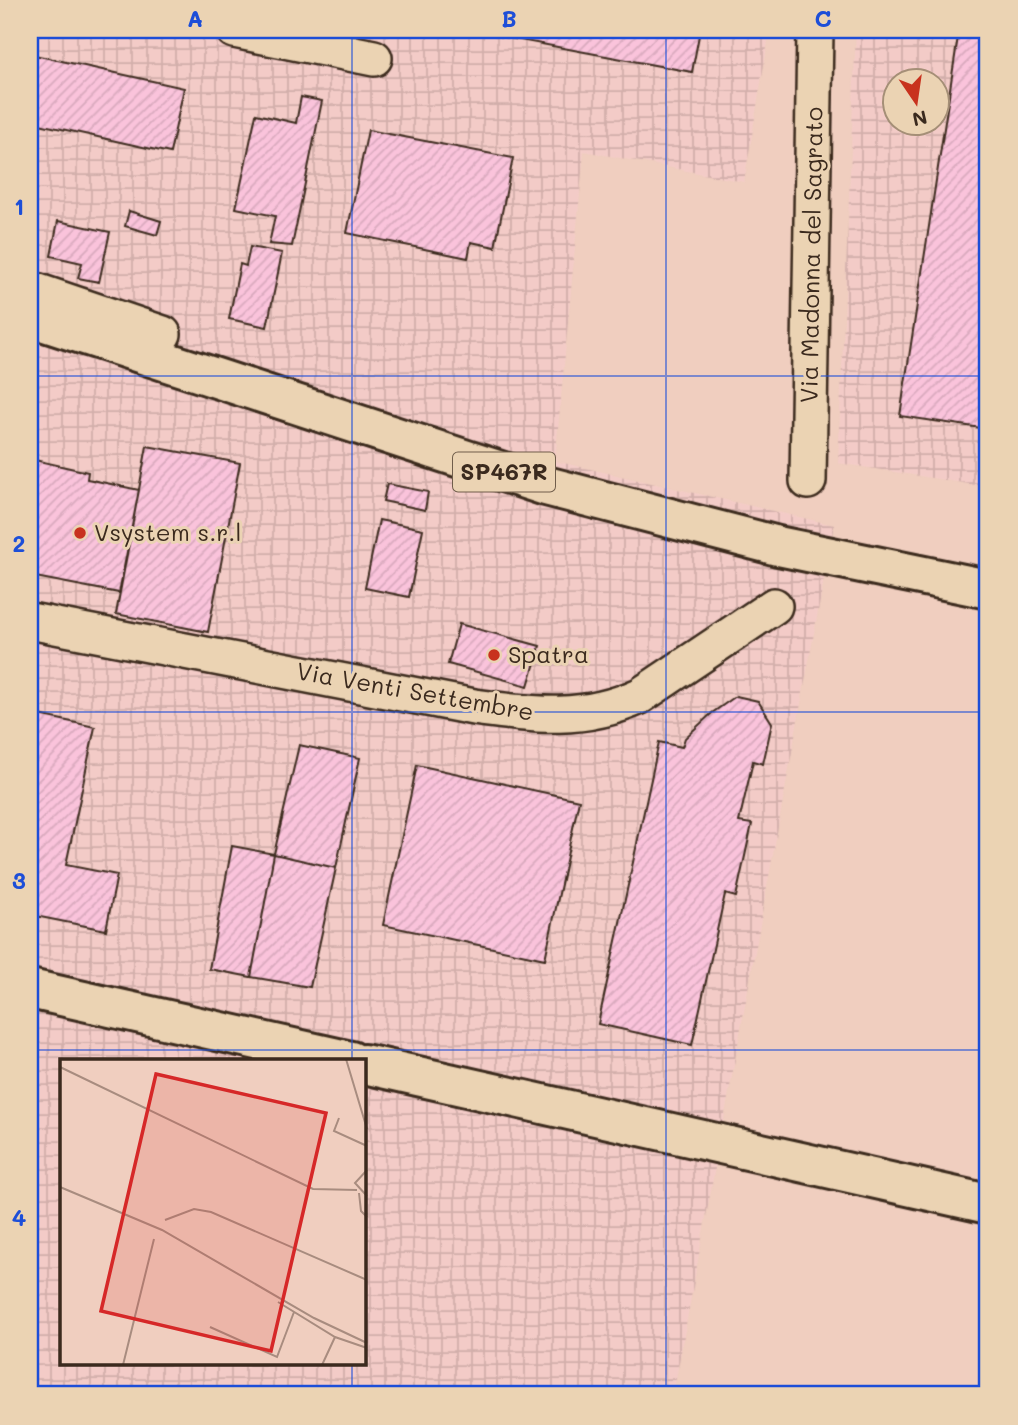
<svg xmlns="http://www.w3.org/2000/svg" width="1018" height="1425" viewBox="0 0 1018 1425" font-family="Mali,sans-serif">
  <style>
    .industrial { fill: url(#industrial-grid); fill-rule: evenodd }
    .building { fill: url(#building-hatch); stroke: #3b2a1e; stroke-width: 2 }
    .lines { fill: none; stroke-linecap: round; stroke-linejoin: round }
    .minor-casing { stroke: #3b2a1e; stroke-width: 40 }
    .major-casing { stroke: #3b2a1e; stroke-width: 44 }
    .highway-casing { stroke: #3b2a1e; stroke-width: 44 }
    .minor { stroke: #ebd3b3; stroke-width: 35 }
    .major { stroke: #ebd3b3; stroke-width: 38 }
    .highway { stroke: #ebd3b3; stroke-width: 38 }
    .grid { fill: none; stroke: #1d4ed8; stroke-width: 2; stroke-opacity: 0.55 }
    .poi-dot { fill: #c8321e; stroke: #ebd3b3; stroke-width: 2.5 }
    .labels { text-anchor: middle; stroke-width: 6; stroke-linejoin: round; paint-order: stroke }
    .shield { fill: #ebd3b3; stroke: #705d4b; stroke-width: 2 }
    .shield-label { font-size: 23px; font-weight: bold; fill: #3b2a1e }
    .street-label { font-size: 24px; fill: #3b2a1e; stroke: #ebd3b3 }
    .poi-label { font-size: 24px; fill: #3b2a1e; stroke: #ebd3b3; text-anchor: start }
    .inset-road { fill: none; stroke: #a88c7f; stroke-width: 2 }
    .view { fill: #d62828; fill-opacity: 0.15; stroke: #d62828; stroke-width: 3.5 }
    .inset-edge { fill: none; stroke: #3b2a1e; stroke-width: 3.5 }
    .neatline { fill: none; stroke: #1d4ed8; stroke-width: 2.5 }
    .grid-label { font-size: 23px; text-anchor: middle; font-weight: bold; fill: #1d4ed8 }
  </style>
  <defs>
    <pattern id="industrial-grid" width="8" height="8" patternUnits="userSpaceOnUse" patternTransform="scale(1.75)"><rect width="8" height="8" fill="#f3cbc7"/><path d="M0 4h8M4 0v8" fill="none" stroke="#d1aeaa"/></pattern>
    <pattern id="building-hatch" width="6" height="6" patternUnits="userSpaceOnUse" patternTransform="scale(1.75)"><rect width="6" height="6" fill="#fac3db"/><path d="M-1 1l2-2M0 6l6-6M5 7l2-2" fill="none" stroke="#d7a8bc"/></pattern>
  </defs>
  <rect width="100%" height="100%" fill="#f0cebf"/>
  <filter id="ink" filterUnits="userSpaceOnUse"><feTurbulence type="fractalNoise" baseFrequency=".0143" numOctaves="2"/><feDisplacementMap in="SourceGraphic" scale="14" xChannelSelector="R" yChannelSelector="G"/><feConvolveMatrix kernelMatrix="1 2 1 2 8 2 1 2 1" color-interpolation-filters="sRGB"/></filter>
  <g filter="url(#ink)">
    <path class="industrial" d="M30 30H770L744 182 584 151 555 461 834 525 673 1395H30ZM61 1061H364V1364H61Z
      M856 30H988V487L838 463ZM895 80H937V122H895Z"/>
    <path class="building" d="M467 30H700L692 72Z
      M959 30H988V429L900 416Z
      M30 54 184 88 170 153 30 122Z
      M301 97 322 101 292 246 269 244 275 216 236 208 256 114 296 123Z
      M368 130 513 158 495 247 471 242 468 258 347 233Z
      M129 211 161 221 157 235 125 226Z
      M58 221 110 232 99 282 78 278 82 263 51 256Z
      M250 247 282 253 267 327 229 319 240 264 246 266Z
      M147 446 240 463 208 632 116 614Z
      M30 459 88 472 87 479 139 490 119 593 30 576Z
      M387 484 428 492 425 510 383 501Z
      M379 520 423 529 409 597 365 588Z
      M459 624 540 646 528 686 448 664Z
      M736 696 758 701 772 723 763 764 753 761 739 822 752 824 736 897 725 894 692 1045 598 1024 659 742 682 747 685 738 712 713Z
      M30 713 95 727 66 865 117 875 106 930 30 915Z
      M299 745 360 758 336 868 274 854Z
      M417 765 579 800 545 959 383 925Z
      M232 846 274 854 251 977 209 969Z
      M274 854 336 868 310 987 251 977Z"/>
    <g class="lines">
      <defs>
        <path id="minor" d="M234 30 374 58
          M30 289 163 334
          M808 481 815 30
          M30 621 474 707C534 715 583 722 640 696L774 606"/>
        <path id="major" d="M30 989 351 1061
          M364 1064 988 1204"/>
        <path id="highway" d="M30 317 546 486 778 546 988 589"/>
      </defs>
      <use href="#minor" class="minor-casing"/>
      <use href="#major" class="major-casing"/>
      <use href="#highway" class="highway-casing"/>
      <use href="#minor" class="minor"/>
      <use href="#major" class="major"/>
      <use href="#highway" class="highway"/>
    </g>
  </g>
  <path class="grid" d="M352 30V1061M666 30V1395M30 376H988M30 712H988M30 1050H988M352 1364V1395"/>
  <g class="poi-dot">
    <circle cx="80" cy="533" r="7"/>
    <circle cx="494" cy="655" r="7"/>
  </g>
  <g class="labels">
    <rect class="shield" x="453" y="452.5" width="102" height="39" rx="5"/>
    <g class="shield-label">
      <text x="504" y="480">SP467R</text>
    </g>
    <g class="street-label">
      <text transform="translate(812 255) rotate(-89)" y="8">Via Madonna del Sagrato</text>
      <text transform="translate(415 692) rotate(10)" y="8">Via Venti Settembre</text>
    </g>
    <g class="poi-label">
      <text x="94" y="541">Vsystem s.r.l</text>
      <text x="508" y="663">Spatra</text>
    </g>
  </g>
  <g transform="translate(60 1059)">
    <rect width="306" height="306" fill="#f0cebf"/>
    <path class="inset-road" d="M286 0 307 70M0 8 253 130 297 131M279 59 274 72 307 87M307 111 295 124 307 137M0 128 102 171 254 259 307 284M299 134 301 152 307 158M105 161 134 150 151 153 307 221M218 243 275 278 307 289M150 268 217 298 234 253M63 306 94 180M262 306 275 278"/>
    <path class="view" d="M96 15 266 54 211 292 41 252Z"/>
    <rect width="306" height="306" class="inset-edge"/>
  </g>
  <rect width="1018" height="1425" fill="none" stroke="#ebd3b3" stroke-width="77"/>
  <g transform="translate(916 102) rotate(167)"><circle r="33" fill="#ebd3b3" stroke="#a58f77" stroke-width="2"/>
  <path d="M0-5L12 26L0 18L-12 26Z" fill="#c8321e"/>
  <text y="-10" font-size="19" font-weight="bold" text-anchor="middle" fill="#3b2a1e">N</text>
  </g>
  <rect x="38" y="38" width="941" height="1348" class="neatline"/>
  <g class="grid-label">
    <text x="195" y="27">A</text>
    <text x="509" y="27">B</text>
    <text x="823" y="27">C</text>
    <text x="19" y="215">1</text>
    <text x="19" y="552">2</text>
    <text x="19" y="889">3</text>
    <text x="19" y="1226">4</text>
  </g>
</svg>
